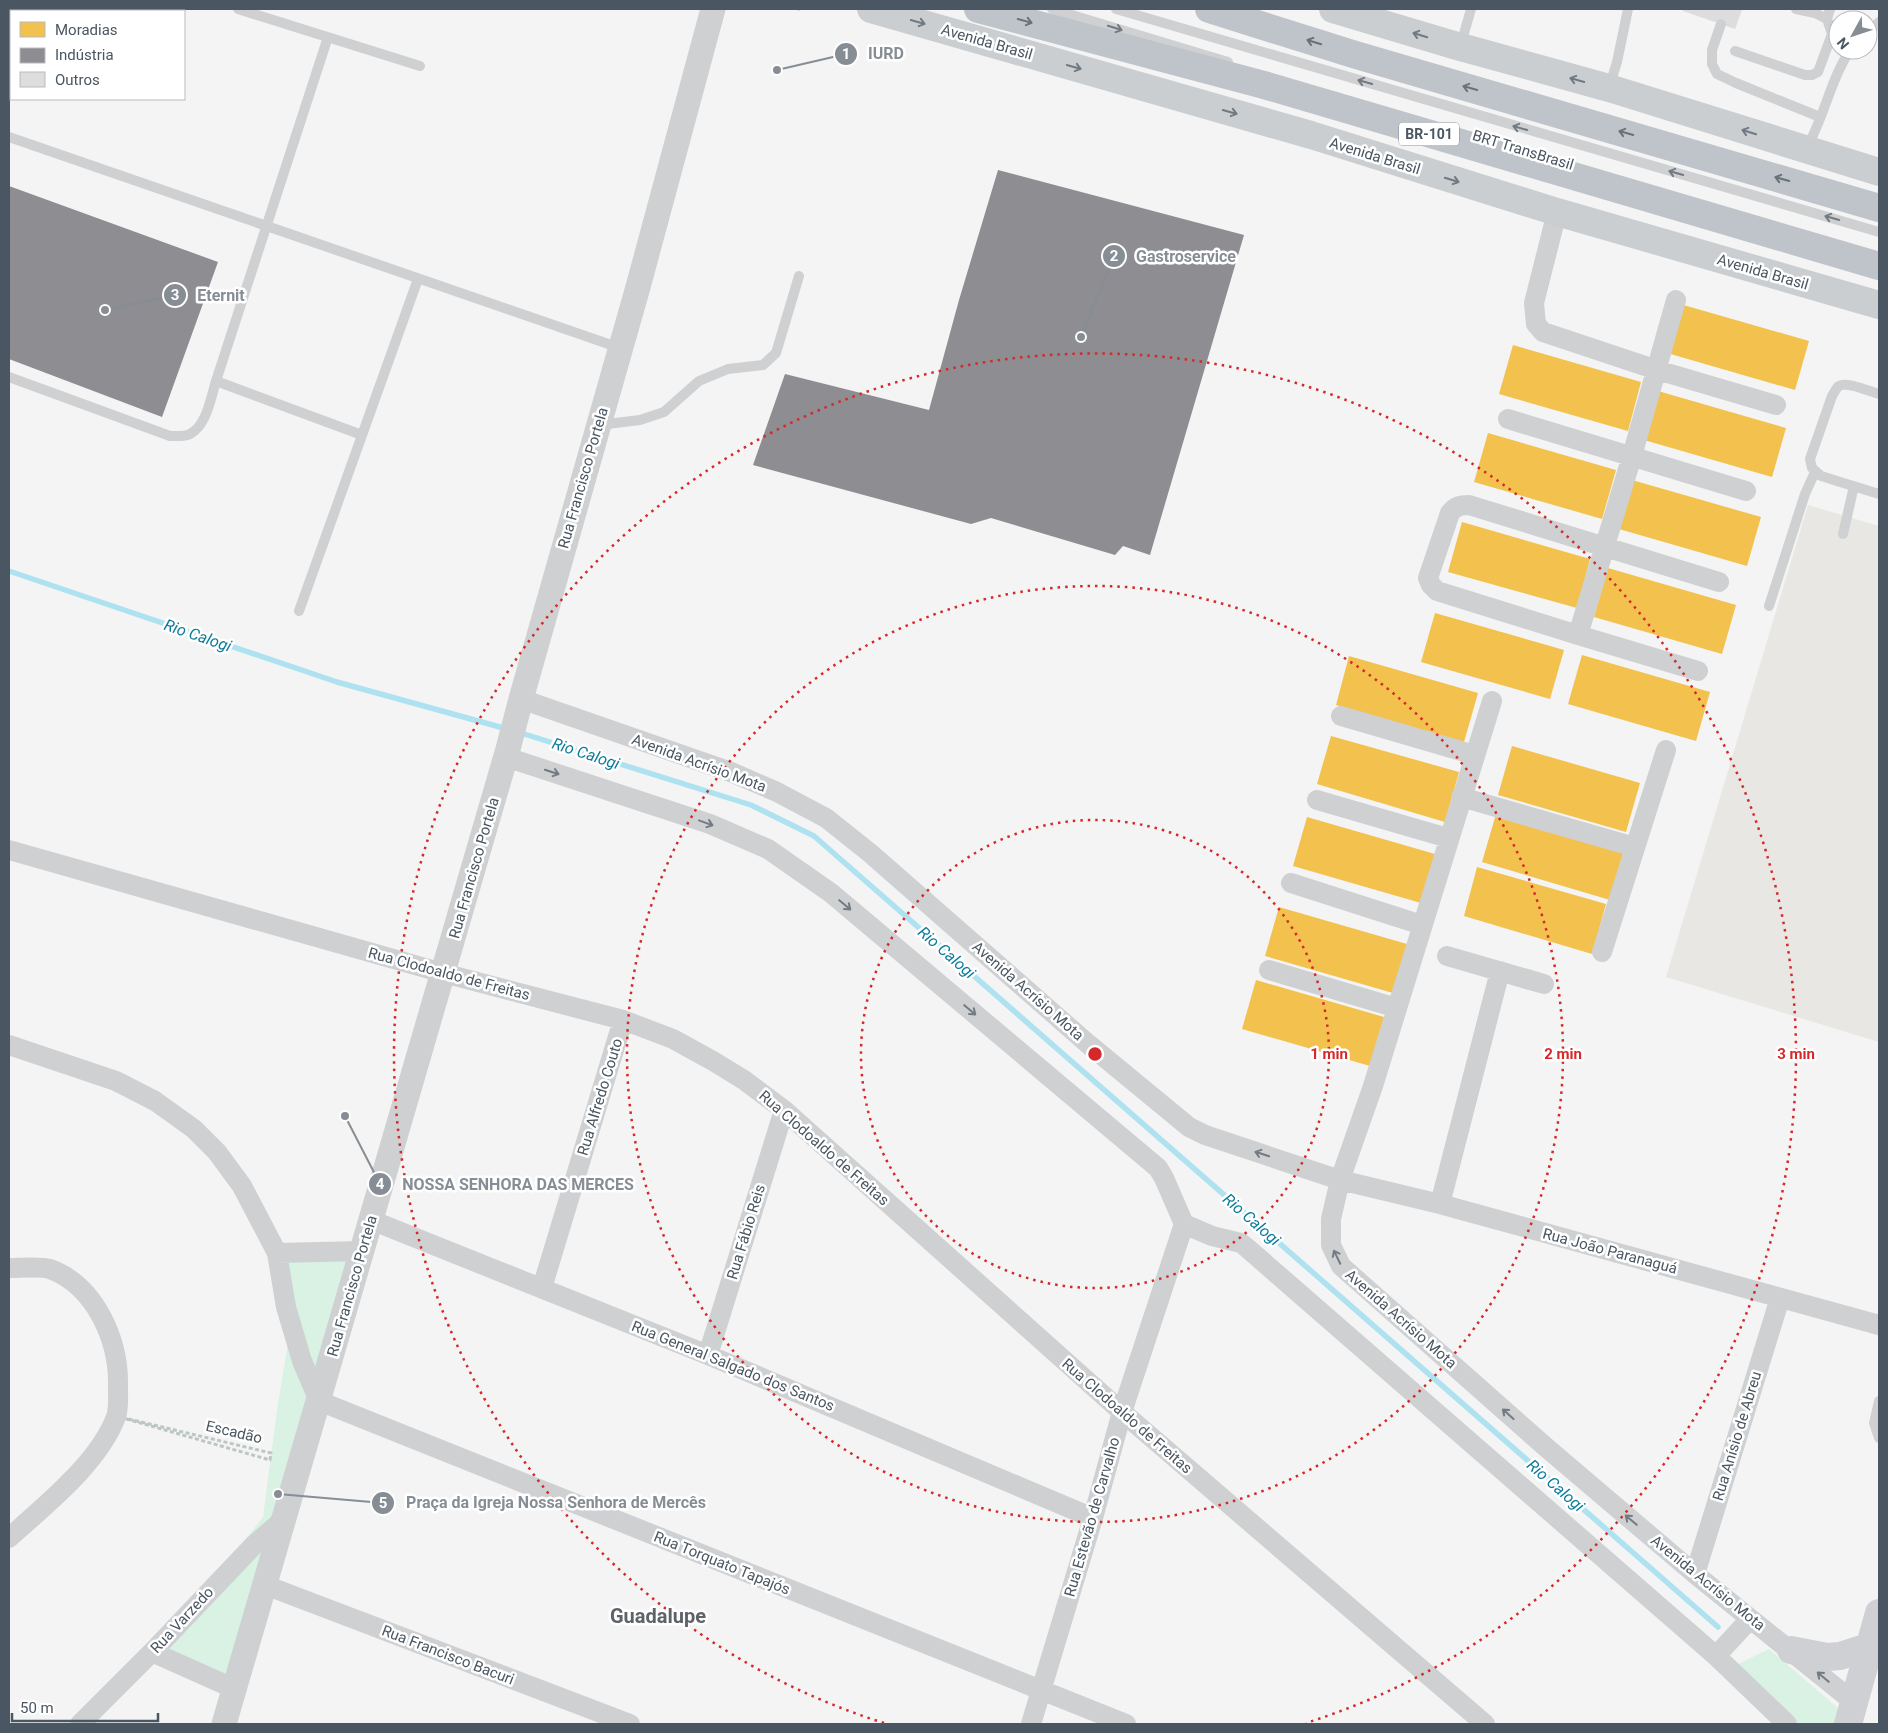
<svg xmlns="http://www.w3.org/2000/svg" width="1888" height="1733" viewBox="0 0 1888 1733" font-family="Roboto,sans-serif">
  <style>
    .commercial { fill: #e8e7e3 }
    .green { fill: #d9f2e3 }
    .homes { fill: #f2c14e }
    .industry { fill: #8d8d92 }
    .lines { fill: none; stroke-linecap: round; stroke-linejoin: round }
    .stream { stroke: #aee2f0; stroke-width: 5.5 }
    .building { fill: #ddddde }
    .path { stroke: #bcc7c4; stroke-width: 3; stroke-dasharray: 4 2.5; stroke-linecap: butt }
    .service { stroke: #ced0d2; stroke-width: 10 }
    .minor { stroke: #ced0d2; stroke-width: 20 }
    .tertiary { stroke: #ced0d2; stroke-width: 25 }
    .secondary { stroke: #ced0d4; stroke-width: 28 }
    .primary { stroke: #caced1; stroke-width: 28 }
    .motorway { stroke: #bec4c9; stroke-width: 28 }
    .oneway { stroke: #67727b }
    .oneway2 { stroke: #707a83 }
    .oneway3 { stroke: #727b83 }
    .ring { fill: none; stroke: #d62828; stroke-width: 2.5; stroke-dasharray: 2.5 5 }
    .labels { text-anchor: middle; stroke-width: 5; stroke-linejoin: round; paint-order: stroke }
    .shield { fill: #fff; stroke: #808990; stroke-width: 1 }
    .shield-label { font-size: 14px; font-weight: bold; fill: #4a5661 }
    .street-label { font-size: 15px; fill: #4a5661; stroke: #fff }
    .water-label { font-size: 16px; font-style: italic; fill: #0c7c9b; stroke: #fff }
    .district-label { font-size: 20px; font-weight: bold; fill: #5f6368; stroke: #fff }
    .centre { fill: #d62828; stroke: #fff; stroke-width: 2.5 }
    .ring-label { font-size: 15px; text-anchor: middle; font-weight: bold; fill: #d62828; stroke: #fff; stroke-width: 5; stroke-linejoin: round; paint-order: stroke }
    .leader { fill: none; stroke: #868d94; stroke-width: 2 }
    .callout-dot { fill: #868d94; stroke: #fff; stroke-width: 2 }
    .mark-label { font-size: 15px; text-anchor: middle; font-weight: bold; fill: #fff }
    .callout-label { font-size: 16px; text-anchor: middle; font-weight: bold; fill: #868d94; stroke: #fff; stroke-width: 5; stroke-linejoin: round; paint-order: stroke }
  </style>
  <rect width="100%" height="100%" fill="#f4f4f4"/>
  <path class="commercial" d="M1808 505 1879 526V1042L1666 977Z"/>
  <path class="green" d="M281 1257 349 1258 236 1685 155 1652 168 1638 263 1517 277 1410 295 1301Z
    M1769 1649 1845 1714 1837 1724H1799L1732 1667Z"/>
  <path class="homes" d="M1680 304 1809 341 1795 390 1667 353Z
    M1513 345 1641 382 1628 431 1499 394Z
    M1658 391 1786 428 1772 477 1644 440Z
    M1488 433 1616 470 1602 519 1474 482Z
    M1632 480 1761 517 1747 566 1619 529Z
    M1462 522 1590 559 1577 608 1448 572Z
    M1608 568 1736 605 1722 654 1594 617Z
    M1435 613 1564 650 1550 699 1421 662Z
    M1582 655 1710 692 1696 741 1568 704Z
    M1349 656 1478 693 1464 742 1336 705Z
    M1331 736 1459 772 1445 822 1317 784Z
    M1512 746 1640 783 1626 832 1498 795Z
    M1496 814 1624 850 1610 900 1482 862Z
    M1307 817 1435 854 1421 903 1293 866Z
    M1477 867 1606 904 1592 954 1464 916Z
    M1279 907 1407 944 1393 993 1265 956Z
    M1256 980 1384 1017 1370 1066 1242 1029Z"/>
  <path class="industry" d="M998 170 1244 235 1150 555 1123 546 1115 555 991 518 971 524 753 465 785 374 929 410 959 300Z
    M9 186 218 262 162 417 9 359Z"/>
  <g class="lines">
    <path class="stream" d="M9 571 337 682 507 729
      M518 732 751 805 814 836 1718 1627"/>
  </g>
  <path class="building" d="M1683 9H1737L1742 10 1735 29 1683 11Z"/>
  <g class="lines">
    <path class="path" d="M797 9H800
      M116 1416 271 1453 270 1460Z"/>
    <path class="service" d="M238 9 420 66
      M1052 9 1228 62
      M1116 9 1879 232
      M1796 9 1815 13 1827 19 1830 9
      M1721 24 1712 50V64L1717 74 1736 83 1820 117
      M1868 33 1879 22
      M1458 45 1463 37 1471 9
      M1735 51 1805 75H1812L1818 72 1832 34 1827 19
      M1609 88 1617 62 1628 9
      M9 137 620 348
      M1806 149C1824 118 1830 81 1850 50
      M9 377 170 436C177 436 184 437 190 434 207 425 211 397 216 381L328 37
      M216 381 362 435
      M1879 394C1871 392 1846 381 1839 386 1836 388 1834 393 1832 396L1810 459 1812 468 1821 476 1879 494
      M599 425 640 420 664 412 699 381 728 369 763 365 776 353 799 276
      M1843 534 1854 486
      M1769 606 1805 494 1815 472
      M299 611 418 279
      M1879 1401 1874 1423 1879 1438"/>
    <path class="minor" d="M1557 212 1534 303 1536 324 1543 332 1657 370 1776 405
      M1508 419 1746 491
      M1578 635 1632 456 1676 300
      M1698 671 1578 635 1437 591 1431 585 1428 578 1450 513C1456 506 1460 505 1469 505L1719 582
      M521 699 731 772 777 792 826 818 870 853 1087 1043 1189 1127 1205 1135 1340 1180 1331 1219V1245L1341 1266 1548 1449 1695 1574 1855 1703
      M1492 701 1373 1086 1340 1180 1440 1204 1879 1325
      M1341 716 1475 755
      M506 757 710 824 768 849 831 893 1158 1168 1164 1178 1184 1224 1212 1236 1241 1243 1246 1247 1716 1656 1787 1724
      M1461 797 1635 847
      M1317 800 1448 838
      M9 850 443 973 623 1020 673 1039 713 1061 744 1080 784 1110 1122 1412 1485 1724
      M1291 883 1422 925
      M1602 952 1666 750
      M1447 956 1544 984
      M1269 970 1397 1008
      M9 1045 116 1081 155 1101 194 1129 217 1152 242 1186 277 1253 286 1307 302 1361 319 1401 1126 1724
      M1440 1204 1500 971
      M371 1220 708 1355 1093 1518
      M277 1253 362 1251
      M9 1268C20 1268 41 1266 50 1269 96 1286 119 1341 118 1386 118 1396 119 1408 116 1417 98 1464 45 1505 9 1538
      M542 1288 623 1020
      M708 1355 784 1110
      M1695 1574 1780 1298
      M265 1585 630 1724
      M152 1652 235 1689
      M1716 1656 1750 1619
      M80 1724 157 1647 254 1545 285 1518
      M1031 1724 1093 1518 1122 1412 1184 1224"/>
    <path class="tertiary" d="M224 1724 508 749 521 699 638 287 713 9"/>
    <path class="secondary" d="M1791 1650 1827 1657 1840 1656 1871 1646
      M1848 1724 1879 1613"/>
    <path class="primary" d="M871 9 1311 135 1557 212 1879 305
      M1333 9 1457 46 1609 88 1879 172"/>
    <path class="motorway" d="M978 9 1264 85 1879 266
      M1209 9 1356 55 1879 208"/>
  </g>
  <defs><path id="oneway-shaft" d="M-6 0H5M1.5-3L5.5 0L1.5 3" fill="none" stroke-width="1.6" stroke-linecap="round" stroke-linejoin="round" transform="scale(1.25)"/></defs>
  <g class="oneway">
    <use href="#oneway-shaft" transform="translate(1025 21) rotate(15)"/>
    <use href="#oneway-shaft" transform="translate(1314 42) rotate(-163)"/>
    <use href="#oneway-shaft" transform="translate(1470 88) rotate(-164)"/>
    <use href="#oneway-shaft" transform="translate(1626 133) rotate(-164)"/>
    <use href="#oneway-shaft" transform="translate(1782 179) rotate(-164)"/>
  </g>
  <g class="oneway2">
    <use href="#oneway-shaft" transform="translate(918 22) rotate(16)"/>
    <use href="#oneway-shaft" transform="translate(1420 35) rotate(-163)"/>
    <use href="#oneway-shaft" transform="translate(1074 67) rotate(16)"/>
    <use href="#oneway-shaft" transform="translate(1577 80) rotate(-164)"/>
    <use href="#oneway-shaft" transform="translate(1230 112) rotate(16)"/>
    <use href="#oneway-shaft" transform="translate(1749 132) rotate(-163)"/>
    <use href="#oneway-shaft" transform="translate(1452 180) rotate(17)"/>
  </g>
  <g class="oneway3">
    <use href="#oneway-shaft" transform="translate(1115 28) rotate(17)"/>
    <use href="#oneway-shaft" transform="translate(1365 82) rotate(-164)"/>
    <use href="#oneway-shaft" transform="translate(1520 128) rotate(-164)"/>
    <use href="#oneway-shaft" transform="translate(1676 173) rotate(-164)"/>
    <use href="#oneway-shaft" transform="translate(1832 218) rotate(-164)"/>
    <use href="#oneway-shaft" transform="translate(552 772) rotate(18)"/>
    <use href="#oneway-shaft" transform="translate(706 823) rotate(20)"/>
    <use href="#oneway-shaft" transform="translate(845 905) rotate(40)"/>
    <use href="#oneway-shaft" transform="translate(970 1010) rotate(40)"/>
    <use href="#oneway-shaft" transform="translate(1262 1154) rotate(-162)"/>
    <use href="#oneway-shaft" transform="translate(1337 1257) rotate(-116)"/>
    <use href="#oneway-shaft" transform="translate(1508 1414) rotate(-138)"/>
    <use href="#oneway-shaft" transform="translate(1631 1520) rotate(-140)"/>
    <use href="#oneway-shaft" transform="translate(1823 1677) rotate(-140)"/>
  </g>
  <g class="ring">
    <circle cx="1095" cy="1054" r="234"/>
    <circle cx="1095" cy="1054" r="468"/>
    <path d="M884 1723A701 701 0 1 1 1306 1723"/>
  </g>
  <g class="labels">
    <rect class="shield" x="1399" y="122.5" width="60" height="23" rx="4"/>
    <g class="shield-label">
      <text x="1429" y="139">BR-101</text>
    </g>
    <g class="street-label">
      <text transform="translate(987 42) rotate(16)" y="5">Avenida Brasil</text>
      <text transform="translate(1523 150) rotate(17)" y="5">BRT TransBrasil</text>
      <text transform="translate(1375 156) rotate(17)" y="5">Avenida Brasil</text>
      <text transform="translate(1763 272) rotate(16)" y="5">Avenida Brasil</text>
      <text transform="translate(583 478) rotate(-74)" y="5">Rua Francisco Portela</text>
      <text transform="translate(699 763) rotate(20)" y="5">Avenida Acrísio Mota</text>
      <text transform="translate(474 868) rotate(-74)" y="5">Rua Francisco Portela</text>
      <text transform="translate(449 974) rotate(15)" y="5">Rua Clodoaldo de Freitas</text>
      <text transform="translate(1028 991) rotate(41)" y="5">Avenida Acrísio Mota</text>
      <text transform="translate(600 1097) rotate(-73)" y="5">Rua Alfredo Couto</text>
      <text transform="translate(824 1148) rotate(41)" y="5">Rua Clodoaldo de Freitas</text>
      <text transform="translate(746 1232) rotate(-73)" y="5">Rua Fábio Reis</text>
      <text transform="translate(1610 1251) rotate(15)" y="5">Rua João Paranaguá</text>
      <text transform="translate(352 1286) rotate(-74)" y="5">Rua Francisco Portela</text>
      <text transform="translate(1401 1319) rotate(41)" y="5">Avenida Acrísio Mota</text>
      <text transform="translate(733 1366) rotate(22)" y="5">Rua General Salgado dos Santos</text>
      <text transform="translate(1127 1416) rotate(41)" y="5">Rua Clodoaldo de Freitas</text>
      <text transform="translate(234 1432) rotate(13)" y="5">Escadão</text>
      <text transform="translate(1737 1436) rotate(-73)" y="5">Rua Anísio de Abreu</text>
      <text transform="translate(1092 1517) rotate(-74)" y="5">Rua Estevão de Carvalho</text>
      <text transform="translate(722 1563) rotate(22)" y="5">Rua Torquato Tapajós</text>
      <text transform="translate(1708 1583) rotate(39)" y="5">Avenida Acrísio Mota</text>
      <text transform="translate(182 1620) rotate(-47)" y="5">Rua Varzedo</text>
      <text transform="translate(448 1655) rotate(21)" y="5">Rua Francisco Bacuri</text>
    </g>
    <g class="water-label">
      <text transform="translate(198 635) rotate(19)" y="6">Rio Calogi</text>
      <text transform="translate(586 753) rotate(18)" y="6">Rio Calogi</text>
      <text transform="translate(947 952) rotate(41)" y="6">Rio Calogi</text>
      <text transform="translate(1252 1219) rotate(41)" y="6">Rio Calogi</text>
      <text transform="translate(1556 1485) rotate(41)" y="6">Rio Calogi</text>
    </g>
    <g class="district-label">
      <text x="658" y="1623">Guadalupe</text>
    </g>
  </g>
  <circle cx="1095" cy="1054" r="8" class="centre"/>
  <g class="ring-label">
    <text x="1329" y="1059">1 min</text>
    <text x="1563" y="1059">2 min</text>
    <text x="1796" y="1059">3 min</text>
  </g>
  <path class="leader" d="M777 70L846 54M1081 337L1114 256M105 310L175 295M345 1116L380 1184M278 1494L383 1503"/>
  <g class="callout-dot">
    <circle cx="777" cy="70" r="5"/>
    <circle cx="1081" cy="337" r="5"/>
    <circle cx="105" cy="310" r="5"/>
    <circle cx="345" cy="1116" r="5"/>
    <circle cx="278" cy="1494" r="5"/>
    <circle cx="846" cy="54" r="12"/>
    <circle cx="1114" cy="256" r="12"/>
    <circle cx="175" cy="295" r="12"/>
    <circle cx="380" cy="1184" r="12"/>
    <circle cx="383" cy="1503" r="12"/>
  </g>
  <g class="mark-label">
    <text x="846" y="59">1</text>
    <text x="1114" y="261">2</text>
    <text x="175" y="300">3</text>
    <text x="380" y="1189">4</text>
    <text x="383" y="1508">5</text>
  </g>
  <g class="callout-label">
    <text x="886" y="59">IURD</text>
    <text x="1186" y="262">Gastroservice</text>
    <text x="221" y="301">Eternit</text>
    <text x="518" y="1190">NOSSA SENHORA DAS MERCES</text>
    <text x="556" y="1508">Praça da Igreja Nossa Senhora de Mercês</text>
  </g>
  <rect width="1888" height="1733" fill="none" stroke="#4a5661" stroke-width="20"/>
  <rect x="10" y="10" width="175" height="90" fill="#ffffff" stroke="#b7bbc0"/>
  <rect x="20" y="22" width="25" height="15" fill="#f2c14e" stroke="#b7bbc0"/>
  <text x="55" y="35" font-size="15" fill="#4a5661">Moradias</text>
  <rect x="20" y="48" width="25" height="15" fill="#8d8d92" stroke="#b7bbc0"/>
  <text x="55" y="60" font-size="15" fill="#4a5661">Indústria</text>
  <rect x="20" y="72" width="25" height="15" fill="#ddddde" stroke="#b7bbc0"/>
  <text x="55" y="85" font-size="15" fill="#4a5661">Outros</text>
  <g transform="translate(1853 35) rotate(230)"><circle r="24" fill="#ffffff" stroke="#b7bbc0"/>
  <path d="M0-4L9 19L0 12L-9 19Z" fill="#868d94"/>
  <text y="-8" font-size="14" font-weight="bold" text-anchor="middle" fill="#4a5661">N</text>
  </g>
  <path d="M12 1713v8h146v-8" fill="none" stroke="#4a5661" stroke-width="2.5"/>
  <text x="20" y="1713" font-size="15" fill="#4a5661" stroke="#ffffff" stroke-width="4" paint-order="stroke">50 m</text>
</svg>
